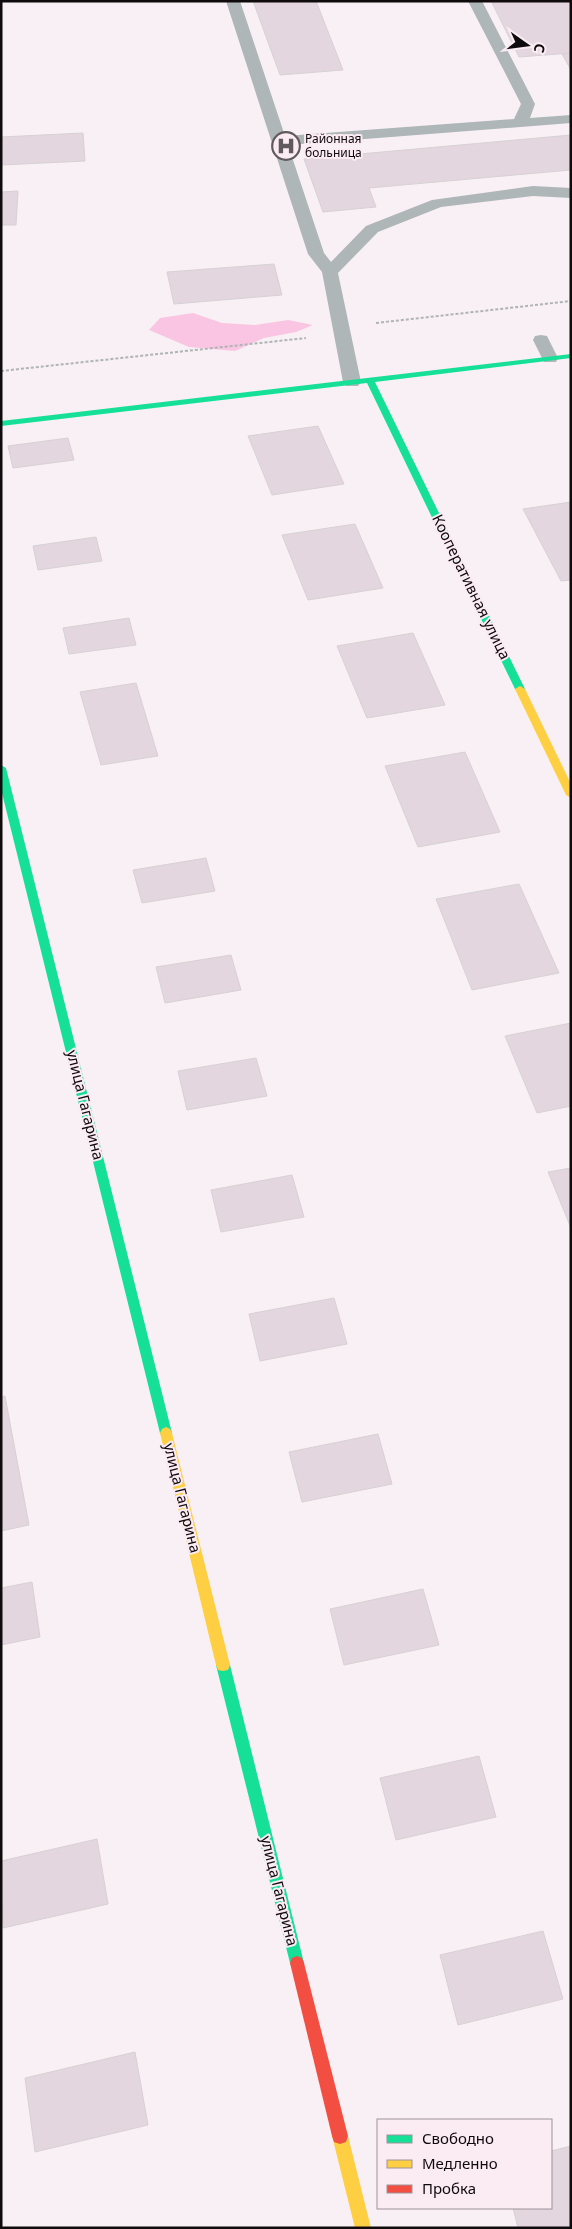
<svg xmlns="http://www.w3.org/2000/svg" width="572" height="2229" viewBox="0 0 572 2229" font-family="'Noto Sans',sans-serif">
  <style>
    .forest { fill: #fac5e2 }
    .building { fill: #e3d6de; stroke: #d7d1d4 }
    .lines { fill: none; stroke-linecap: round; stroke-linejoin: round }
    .path { stroke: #afb4b4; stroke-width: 2; stroke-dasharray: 3 2; stroke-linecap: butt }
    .lane { fill: #aeb6b8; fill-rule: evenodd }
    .fast { fill: #16e098; fill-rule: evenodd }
    .slow { fill: #ffcf43; fill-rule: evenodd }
    .jam { fill: #f24e42; fill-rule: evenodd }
    .labels { text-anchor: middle; stroke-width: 4; stroke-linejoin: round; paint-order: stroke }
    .far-poi-label { font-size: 12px; fill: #0f0a0c; stroke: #fbecf4; text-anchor: start }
    .street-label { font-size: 15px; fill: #0f0a0c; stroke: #fbecf4 }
  </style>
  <rect width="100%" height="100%" fill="#f8f0f4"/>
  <path class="forest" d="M193 313 222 323 255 325 288 320 313 325 296 332 264 338 235 351 189 347 149 330 160 318Z"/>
  <path class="building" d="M253 1H316L343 70 280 75Z
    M491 1H571V53L519 57Z
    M571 53V70L562 54Z
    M83 133 85 161 1 165V137Z
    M571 135V170L369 188 376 207 323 212 304 159Z
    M18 191 16 225H1V192Z
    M274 264 282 295 174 304 167 272Z
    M318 426 344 484 272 495 248 436Z
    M68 438 74 460 13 468 8 446Z
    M571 502V580L561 581 523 509Z
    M355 524 383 588 308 600 282 535Z
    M96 537 102 561 38 570 33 546Z
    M129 618 136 645 69 654 63 628Z
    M413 633 445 705 367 718 337 646Z
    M136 683 158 756 101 765 80 692Z
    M465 752 500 832 418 847 385 766Z
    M206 858 215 891 142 903 133 870Z
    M519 884 559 973 472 990 436 899Z
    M231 955 241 990 165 1003 156 967Z
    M571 1023V1106L537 1113 505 1036Z
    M256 1058 267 1096 187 1110 178 1071Z
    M571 1168V1228L548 1172Z
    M292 1175 304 1217 221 1232 211 1190Z
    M334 1298 347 1344 260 1361 249 1314Z
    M5 1396 29 1525 1 1531V1397Z
    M378 1434 392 1484 302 1502 289 1452Z
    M32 1582 40 1637 1 1645V1588Z
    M423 1589 439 1645 344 1665 330 1609Z
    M479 1756 496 1817 396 1840 380 1778Z
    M97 1839 108 1904 3 1928 1 1861Z
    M543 1931 563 1999 458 2025 440 1955Z
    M135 2052 148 2125 35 2152 25 2078Z
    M571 2146V2228H518L513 2208H551V2151Z"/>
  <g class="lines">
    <path class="path" d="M376 323 571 301
      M1 371 306 338"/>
    <path class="lane" d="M226 1H240L285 136 514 119 521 104 468 1H482L535 104 530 118 571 115V123L288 145 324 253 331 262 366 226 432 200 533 186 571 188V198L533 196 441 207 378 232 338 273 361 382 358 386H346L343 382 322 272 308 254Z
      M541 335 547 336 558 358 556 362H544L533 340 535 336Z"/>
    <path class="fast" d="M571 354V358L375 382 525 689 520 692 515 689 367 383 1 426V421Z
      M1 765 6 768 172 1433 170 1437 166 1439 162 1437 160 1433 1 789Z
      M223 1659 228 1660 230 1665 304 1963 302 1968 297 1970 292 1968 290 1963 216 1665 218 1660Z"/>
    <path class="slow" d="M520 686 525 689 571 784V798L566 795 515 689Z
      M166 1427 170 1429 172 1433 230 1665 228 1670 223 1671 218 1670 216 1665 160 1433 162 1429Z
      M340 2128 346 2130 348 2136 371 2228H355L332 2136 334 2130Z"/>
    <path class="jam" d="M297 1956 302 1958 304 1963 348 2136 346 2142 340 2144 334 2142 332 2136 290 1963 292 1958Z"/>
  </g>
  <defs>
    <symbol id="hospital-ring" viewBox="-11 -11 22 22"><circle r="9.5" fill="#fbecf4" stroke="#615a5d" stroke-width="1.5"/><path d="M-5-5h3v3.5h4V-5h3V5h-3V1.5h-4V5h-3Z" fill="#615a5d"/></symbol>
  </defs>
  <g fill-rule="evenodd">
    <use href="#hospital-ring" x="270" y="130" width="32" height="32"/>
  </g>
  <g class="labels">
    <g class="far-poi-label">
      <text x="305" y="143">Районная<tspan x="305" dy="14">больница</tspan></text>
    </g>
    <g class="street-label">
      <text transform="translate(471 587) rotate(64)" y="5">Кооперативная улица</text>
      <text transform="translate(85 1105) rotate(76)" y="5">улица Гагарина</text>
      <text transform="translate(182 1498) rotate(76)" y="5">улица Гагарина</text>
      <text transform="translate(279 1891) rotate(76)" y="5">улица Гагарина</text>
    </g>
  </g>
  <rect width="572" height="2229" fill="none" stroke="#0f0a0c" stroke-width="5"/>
  <rect x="377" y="2119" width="175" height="90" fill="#fbecf4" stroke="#9d9297"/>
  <rect x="387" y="2135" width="25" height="8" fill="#16e098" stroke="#9d9297"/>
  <text x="422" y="2144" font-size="15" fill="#0f0a0c">Свободно</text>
  <rect x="387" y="2160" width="25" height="8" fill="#ffcf43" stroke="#9d9297"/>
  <text x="422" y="2169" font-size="15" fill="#0f0a0c">Медленно</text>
  <rect x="387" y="2185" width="25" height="8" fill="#f24e42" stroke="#9d9297"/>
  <text x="422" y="2194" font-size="15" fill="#0f0a0c">Пробка</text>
  <g transform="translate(527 45) rotate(104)" stroke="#fbecf4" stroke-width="4" paint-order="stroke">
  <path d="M0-4L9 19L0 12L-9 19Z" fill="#0f0a0c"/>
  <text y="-8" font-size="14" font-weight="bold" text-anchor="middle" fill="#0f0a0c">С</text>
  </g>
</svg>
